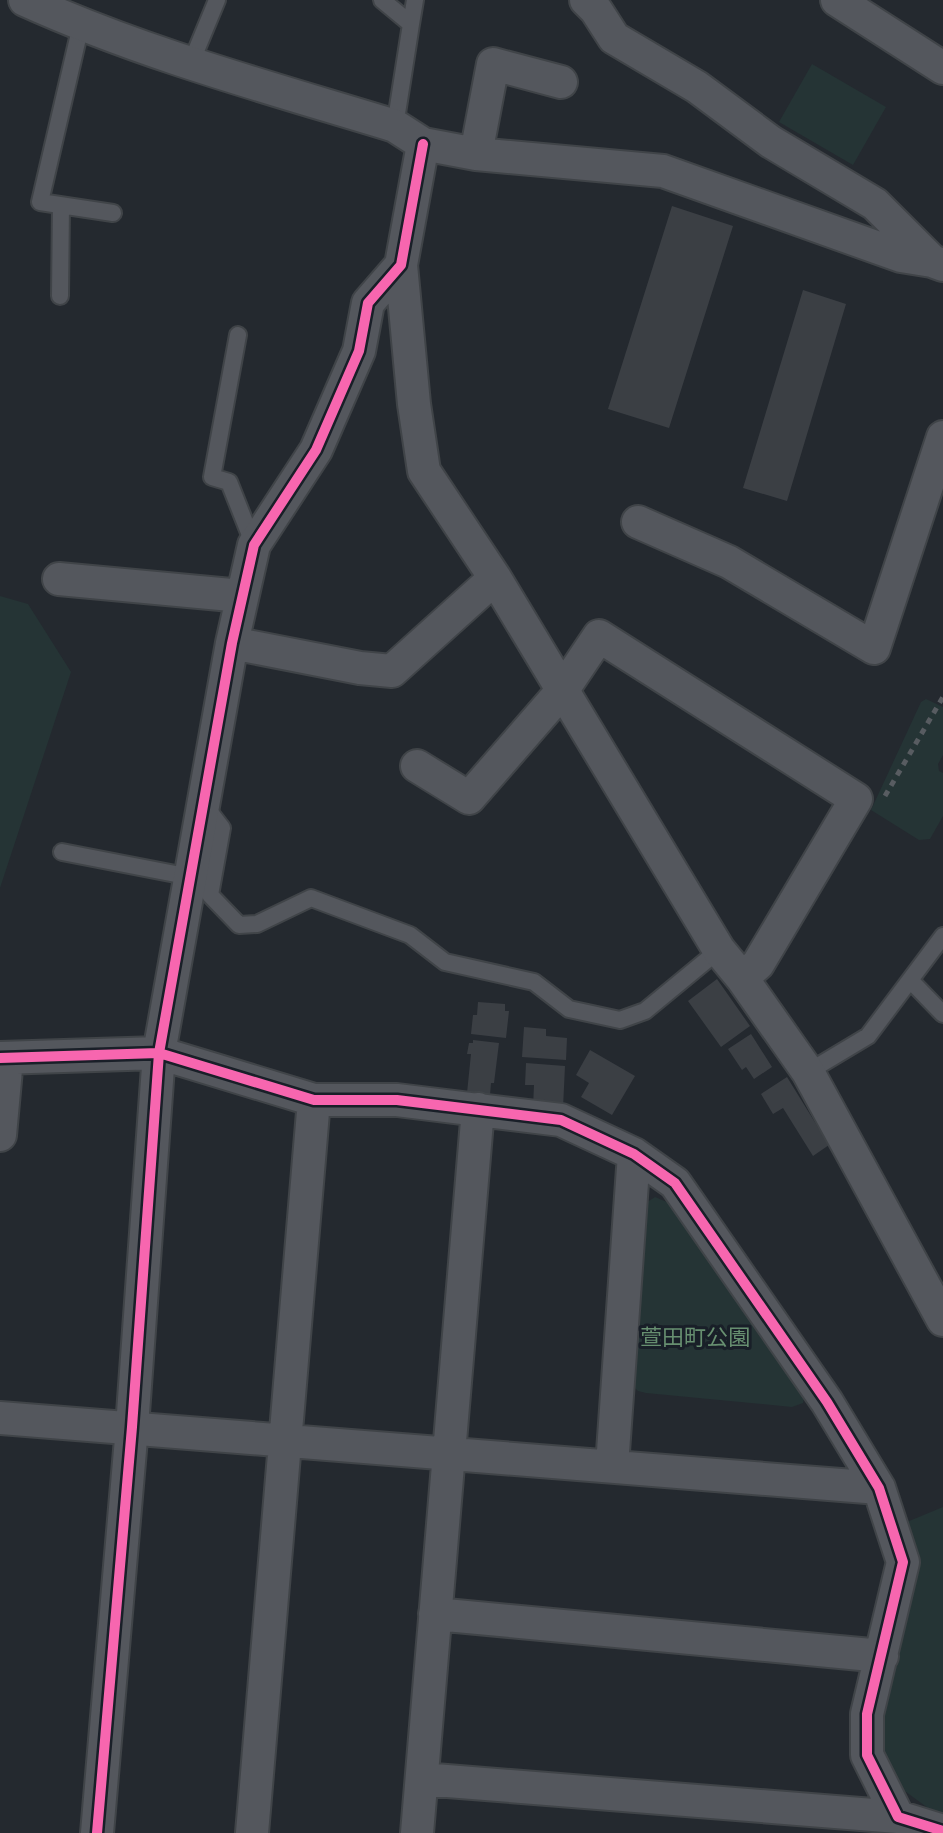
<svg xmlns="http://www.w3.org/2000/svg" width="943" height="1833" viewBox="0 0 943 1833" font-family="Mulish,'Noto Sans JP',sans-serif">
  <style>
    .green { fill: #253435 }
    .building { fill: #3b3f44 }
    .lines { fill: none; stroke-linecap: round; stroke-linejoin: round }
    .lane-casing { stroke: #404448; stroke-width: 20 }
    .street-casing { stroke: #404448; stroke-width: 36 }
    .path { stroke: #585c61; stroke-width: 5; stroke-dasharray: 6 6; stroke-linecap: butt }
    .lane { stroke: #54575d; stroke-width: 16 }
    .street { stroke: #54575d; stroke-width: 32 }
    .cycleway-casing { stroke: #191f28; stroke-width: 15 }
    .cycleway { stroke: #f766af; stroke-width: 10 }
    .labels { text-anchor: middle; stroke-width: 6; stroke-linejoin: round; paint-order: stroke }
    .park-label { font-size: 22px; fill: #678f70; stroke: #191f28 }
  </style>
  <rect width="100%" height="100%" fill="#24292f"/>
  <path class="green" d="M812 64 886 107 853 165 779 122Z
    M0 596 28 604 71 672 0 888Z
    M926 699 943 707V755L938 764 939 771 943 773V816L930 839 919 840 871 810 921 702Z
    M655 1197 676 1206 805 1392 803 1403 792 1407 646 1393 638 1391 632 1385 641 1206Z
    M943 1507V1819L902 1789 882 1755 881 1704 902 1524Z"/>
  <path class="building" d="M672 206 733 226 669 428 608 409Z
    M803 290 846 304 787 501 743 488Z
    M717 979 750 1026 721 1047 688 1001Z
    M478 1002 505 1004V1011H509L506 1038 471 1034 473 1015H477Z
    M524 1027 546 1029V1036L567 1038 566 1060 522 1057Z
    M751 1034 772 1067 754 1079 746 1067 742 1070 728 1049Z
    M473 1040 499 1043 494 1083H491L490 1095 467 1093 471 1054H467L469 1043H473Z
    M590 1050 635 1076 612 1115 581 1097 589 1083 576 1075Z
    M526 1063 565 1066 563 1108 533 1107 534 1085H525Z
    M787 1077 829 1145 813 1156 783 1108 773 1114 761 1094Z"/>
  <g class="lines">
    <defs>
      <path id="lane" d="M382 0 411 24 395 126
        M411 24 415 0
        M81 25 40 202 113 213
        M191 63 217 0
        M60 296 61 205
        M238 335 212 477 229 482 254 545
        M205 806 222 828 210 895 239 925 257 924 311 898 410 935 445 962 534 982 569 1009 620 1020 645 1011 719 950
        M62 852 191 877
        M910 980 943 1014
        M808 1072 868 1036 943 936"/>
      <path id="street" d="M25 0C144 54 271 88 395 126L423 144 476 154 663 171 901 256 932 261 943 265
        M586 0 596 10 614 38 697 87 771 142 875 204 932 261
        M837 0 943 68
        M476 154 493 64 561 82
        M401 265 414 404 424 471 495 578 719 950 742 978 808 1072 943 1320
        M638 522 729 562 874 648 943 437
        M59 579 242 596
        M232 643 360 668 392 671 495 578
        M417 766 469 798 562 691 599 636 856 799 758 964 742 978
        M0 1058 159 1053 314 1100H397L561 1120 634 1154 675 1183 827 1402 879 1488 903 1562 867 1714V1755L898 1817 943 1831
        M0 1135 7 1058
        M0 1418 879 1488
        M612 1466 634 1154
        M435 1614 882 1656
        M422 1779 898 1817
        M97 1833 132 1427 159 1053 232 643 254 545 316 450 359 351 368 303 401 265 423 144
        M252 1833 314 1100
        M417 1833 478 1109"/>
    </defs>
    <use href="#lane" class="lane-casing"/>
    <use href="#street" class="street-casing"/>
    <path class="path" d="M885 796 943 697"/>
    <use href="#lane" class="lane"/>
    <use href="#street" class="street"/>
    <defs>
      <path id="cycleway" d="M0 1058 159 1053 314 1100H397L561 1120 634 1154 675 1183 827 1402 879 1488 903 1562 867 1714V1755L898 1817 943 1831
        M97 1833 132 1427 159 1053 232 643 254 545 316 450 359 351 368 303 401 265 423 144"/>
    </defs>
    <use href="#cycleway" class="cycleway-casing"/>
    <use href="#cycleway" class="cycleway"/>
  </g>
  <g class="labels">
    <g class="park-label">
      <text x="695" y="1345">萱田町公園</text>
    </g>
  </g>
</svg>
